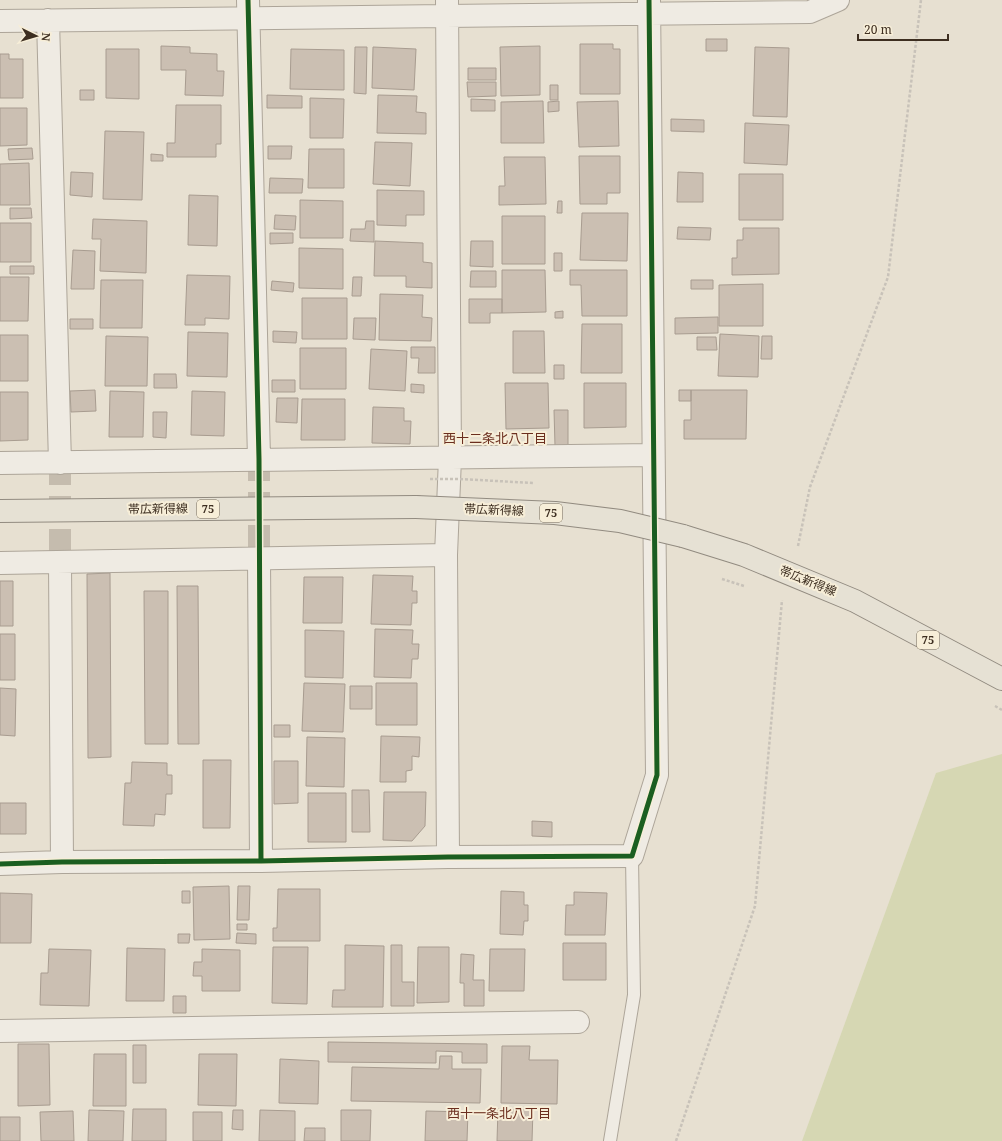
<svg xmlns="http://www.w3.org/2000/svg" width="1002" height="1141" viewBox="0 0 1002 1141" font-family="'Noto Serif','Noto Sans JP',serif">
  <style>
    .green { fill: #d6d7b3 }
    .building { fill: #cbbfb2; stroke: #a89c90 }
    .lines { fill: none; stroke-linecap: round; stroke-linejoin: round }
    .street-tunnel { stroke: #c5bcae; stroke-width: 22; stroke-dasharray: 22 11; stroke-linecap: butt }
    .lane-casing { stroke: #ada599; stroke-width: 14 }
    .street-casing { stroke: #ada599; stroke-width: 24 }
    .primary-casing { stroke: #928b80; stroke-width: 24 }
    .path { stroke: #c8c2b9; stroke-width: 2.5; stroke-dasharray: 3 2; stroke-linecap: butt }
    .lane { stroke: #efebe3; stroke-width: 12 }
    .street { stroke: #efebe3; stroke-width: 22 }
    .primary { stroke: #e6e1d4; stroke-width: 22 }
    .primary-bridge-casing { stroke: #928b80; stroke-width: 24; stroke-linecap: butt }
    .path-bridge { stroke: #c8c2b9; stroke-width: 2.5; stroke-dasharray: 3 2; stroke-linecap: butt }
    .primary-bridge { stroke: #e6e1d4; stroke-width: 22 }
    .cycleway-casing { stroke: #f7eed8; stroke-width: 8 }
    .cycleway { stroke: #1b5e20; stroke-width: 5 }
    .labels { text-anchor: middle; stroke-width: 4; stroke-linejoin: round; paint-order: stroke }
    .shield { fill: #f7eed8; stroke: #756857; stroke-width: 1 }
    .shield-label { font-size: 11px; font-weight: bold; fill: #3d2e20 }
    .street-label { font-size: 12px; fill: #3d2e20; stroke: #f7eed8 }
    .neighbourhood-label { font-size: 13px; fill: #6b2e1e; stroke: #f7eed8 }
  </style>
  <rect width="100%" height="100%" fill="#e7e0d1"/>
  <path class="green" d="M1002 754V1141H802L936 773Z"/>
  <path class="building" d="M706 39H727V51H706Z
    M580 44H613V49H620V94H580Z
    M161 46 190 47V53L217 54V71H224L223 96 185 95 186 70H161Z
    M540 46V95L501 96 500 47Z
    M355 47H367L366 94 354 93Z
    M373 47 416 49 414 90 372 88Z
    M755 47 789 48 787 117 753 116Z
    M106 49H139V99L106 98Z
    M291 49 344 50V90L290 89Z
    M0 54H9V59H23V98H0Z
    M468 68H496V80H468Z
    M467 82H496V96L468 97Z
    M550 85H558V100H550Z
    M80 90H94V100H80Z
    M267 95 302 96V108H267Z
    M378 95 417 96 416 112 426 113V134L377 133Z
    M310 98 344 99 343 138H310Z
    M471 99 495 100V111H471Z
    M543 101 544 143H501V102Z
    M559 101V111L548 112V102Z
    M618 101 619 146 579 147 577 102Z
    M176 105H221V144H216V157H167V143H175Z
    M0 108H27V145L0 146Z
    M671 119 704 120V132L671 131Z
    M745 123 789 125 787 165 744 163Z
    M105 131 144 132 142 200 103 199Z
    M375 142 412 143 410 186 373 184Z
    M268 146H292L291 159H268Z
    M32 148 33 159 9 160 8 149Z
    M309 149H344V188H308Z
    M151 154 163 155V161H151Z
    M579 156H620V193H607V204H580Z
    M504 157H545L546 204 499 205V186H505Z
    M29 163 30 205H0V164Z
    M71 172 93 173 92 197 70 195Z
    M678 172 703 173V202H677Z
    M739 174H783V220H739Z
    M270 178 303 179 302 193H269Z
    M377 190 424 191V215H406V226L377 225Z
    M189 195 218 196 217 246 188 245Z
    M300 200 343 201V238H300Z
    M558 201H562V213H557Z
    M10 208H31L32 218 10 219Z
    M582 213H628L627 261 580 260Z
    M275 215 296 216 295 230 274 229Z
    M502 216H545V264H502Z
    M93 219 147 221 146 273 100 271 101 239H92Z
    M366 221H374V242L350 241 351 229H365Z
    M0 223H31V262H0Z
    M678 227 711 228 710 240 677 239Z
    M743 228H779V274L732 275V258H737V240H743Z
    M270 233H293V243L270 244Z
    M375 241 423 243V262L432 263V288L406 287V276H374Z
    M471 241H493V267L470 266Z
    M299 248 343 249V289L299 288Z
    M73 250 95 251 94 289H71Z
    M554 253H562V271H554Z
    M10 266H34V274H10Z
    M502 270H545L546 312 502 313Z
    M570 270H627V316H582L581 285H570Z
    M471 271H496V287H470Z
    M187 275 230 276 229 319 205 318V325H185Z
    M0 277H29L28 321H0Z
    M353 277H362L361 296H352Z
    M101 280H143L142 328H100Z
    M691 280H713V289H691Z
    M272 281 294 283 293 292 271 290Z
    M763 284V326H719V285Z
    M380 294 423 295 422 317 432 318 431 341 379 340Z
    M302 298H347V339H302Z
    M469 299H502V313H490V323H469Z
    M563 311V318H555V312Z
    M718 317V333L675 334V318Z
    M354 318H376L375 340 353 339Z
    M70 319H93V329H70Z
    M582 324H622V373H581Z
    M273 331 297 332 296 343 273 342Z
    M513 331H544L545 373H513Z
    M188 332 228 333 227 377 187 376Z
    M720 334 759 336 758 377 718 376Z
    M0 335H28V381H0Z
    M106 336 148 337 147 386H105Z
    M762 336H772V359H761Z
    M697 337H716L717 350H697Z
    M411 347H435V373H418L419 358H411Z
    M300 348H346V389H300Z
    M371 349 407 351 405 391 369 389Z
    M554 365H564V379H554Z
    M154 374H176L177 388H154Z
    M272 380H295V392H272Z
    M505 383H548L549 428 506 429Z
    M584 383H626V427L584 428Z
    M411 384 424 385V393L411 392Z
    M95 390 96 411 71 412 70 391Z
    M679 390H691V401H679Z
    M691 390H747L746 439H684V420H691Z
    M110 391 144 392 143 437H109Z
    M192 391 225 392 224 436 191 435Z
    M0 392H28V440L0 441Z
    M277 398H298L297 423 276 422Z
    M302 399H345V440H301Z
    M373 407 404 408V421H411L410 444 372 443Z
    M554 410H568V446H555Z
    M153 412H167L166 438 153 437Z
    M110 573 111 757 88 758 87 574Z
    M373 575 413 576 412 591H417V603H412L411 625 371 624Z
    M304 577H343L342 623H303Z
    M0 581H13V626H0Z
    M177 586H198L199 744H178Z
    M144 591H168V744H145Z
    M375 629 413 630 412 644H419L418 659H412L411 678 374 677Z
    M305 630 344 631 343 678 305 677Z
    M0 634H15V680H0Z
    M304 683 345 684 343 732 302 731Z
    M376 683H417V725H376Z
    M350 686H372V709H350Z
    M0 688 16 689 15 736 0 735Z
    M274 725H290V737H274Z
    M381 736 420 737 419 757 412 756V770L406 771V782H380Z
    M307 737 345 738 344 787 306 786Z
    M203 760H231L230 828H203Z
    M274 761H298V803L274 804Z
    M132 762 167 763V775H172V794H166L165 815 155 814 154 826 123 825 125 783H131Z
    M352 790H369L370 832H352Z
    M384 792H426L425 826 412 841 383 840Z
    M308 793H346V842H308Z
    M0 803H26V834H0Z
    M532 821 552 822V837L532 836Z
    M229 886 230 939 194 940 193 887Z
    M238 886H250L249 920H237Z
    M278 889H320V941H273V928H277Z
    M182 891H190V903H182Z
    M501 891 524 892V905H528V921H524L523 935 500 934Z
    M574 892 607 893 605 935H565L566 905H574Z
    M0 893 32 894 31 943H0Z
    M237 924H247V930H237Z
    M237 933 256 934V944L236 943Z
    M178 934H190L189 943H178Z
    M563 943H606V980H563Z
    M345 945 384 946 383 1007H332L333 990H345Z
    M391 945H402V982H414V1006H391Z
    M273 947H308L307 1004 272 1003Z
    M418 947H449V1002L417 1003Z
    M127 948 165 949 164 1001H126Z
    M49 949 91 950 89 1006 40 1005 41 973H48Z
    M202 949 240 950V991H202V976H193L194 962H202Z
    M490 949H525L524 991H489Z
    M461 954 474 955 473 980H484V1006H464V983H460Z
    M173 996H186V1013H173Z
    M328 1042 487 1044V1063H462V1052L436 1051V1063L328 1062Z
    M18 1044H49L50 1105 18 1106Z
    M133 1045H146V1083H133Z
    M502 1046H530L529 1060H558L557 1104 501 1103Z
    M94 1054H126V1106H93Z
    M199 1054H237L236 1106 198 1105Z
    M440 1056H452V1069H481L480 1103 351 1101 352 1067 439 1069Z
    M280 1059 319 1061 318 1104 279 1103Z
    M133 1109H166V1141H132Z
    M498 1109 533 1110 532 1141H497Z
    M89 1110 124 1111 123 1141H88Z
    M233 1110H243V1130L232 1129Z
    M260 1110 295 1111V1141H259Z
    M341 1110H371L370 1141H341Z
    M73 1111 74 1141H41L40 1112Z
    M426 1111 468 1112 467 1141H425Z
    M193 1112H222V1141H193Z
    M0 1117H20V1141H0Z
    M305 1128H325V1141H304Z"/>
  <g class="lines">
    <path class="street-tunnel" d="M259 459V558
      M60 463V562"/>
    <defs>
      <path id="lane" d="M610 1141 634 995 632 856"/>
      <path id="street" d="M248 0 259 459
        M447 0 450 458 446 555 448 857
        M48 20 60 463
        M0 21 810 12 838 0
        M0 463 653 455
        M259 558 261 861
        M60 562 62 862
        M0 563 446 555
        M0 864 62 862 261 861 448 857 632 856 657 775 649 0
        M0 1031 578 1022"/>
      <path id="primary" d="M0 511 416 507
        M683 536 744 555 855 601 1002 679"/>
    </defs>
    <use href="#lane" class="lane-casing"/>
    <use href="#street" class="street-casing"/>
    <use href="#primary" class="primary-casing"/>
    <path class="path" d="M798 546 810 487 888 277 921 0
      M722 579 744 586
      M995 706 1002 710
      M676 1141 755 906 782 600"/>
    <use href="#lane" class="lane"/>
    <use href="#street" class="street"/>
    <use href="#primary" class="primary"/>
    <defs>
      <path id="primary-bridge" d="M416 507 555 513 620 521 683 536"/>
    </defs>
    <use href="#primary-bridge" class="primary-bridge-casing"/>
    <path class="path-bridge" d="M430 479H460L533 483"/>
    <use href="#primary-bridge" class="primary-bridge"/>
    <defs>
      <path id="cycleway" d="M248 0 259 459 261 861
        M0 864 62 862 261 861 448 857 632 856 657 775 649 0"/>
    </defs>
    <use href="#cycleway" class="cycleway-casing"/>
    <use href="#cycleway" class="cycleway"/>
  </g>
  <g class="labels">
    <g class="shield">
      <rect x="197" y="500" width="22" height="18" rx="3"/>
      <rect x="540" y="504" width="22" height="18" rx="3"/>
      <rect x="917" y="631" width="22" height="18" rx="3"/>
    </g>
    <g class="shield-label">
      <text x="208" y="513">75</text>
      <text x="551" y="517">75</text>
      <text x="928" y="644">75</text>
    </g>
    <g class="street-label">
      <text transform="translate(158 509) rotate(-1)" y="4">帯広新得線</text>
      <text transform="translate(494 510) rotate(2)" y="4">帯広新得線</text>
      <text transform="translate(808 581) rotate(22)" y="4">帯広新得線</text>
    </g>
    <g class="neighbourhood-label">
      <text x="495" y="443">西十二条北八丁目</text>
      <text x="499" y="1118">西十一条北八丁目</text>
    </g>
  </g>
  <g transform="translate(36 36) rotate(95)" stroke="#f7eed8" stroke-width="3" paint-order="stroke">
  <path d="M0-3L7 15L0 10L-7 15Z" fill="#3d2e20"/>
  <text y="-6" font-size="11" font-weight="bold" text-anchor="middle" fill="#3d2e20">N</text>
  </g>
  <path d="M858 34v6h90v-6" fill="none" stroke="#3d2e20" stroke-width="2"/>
  <text x="864" y="34" font-size="12" fill="#3d2e20" stroke="#f7eed8" stroke-width="3" paint-order="stroke">20 m</text>
</svg>
